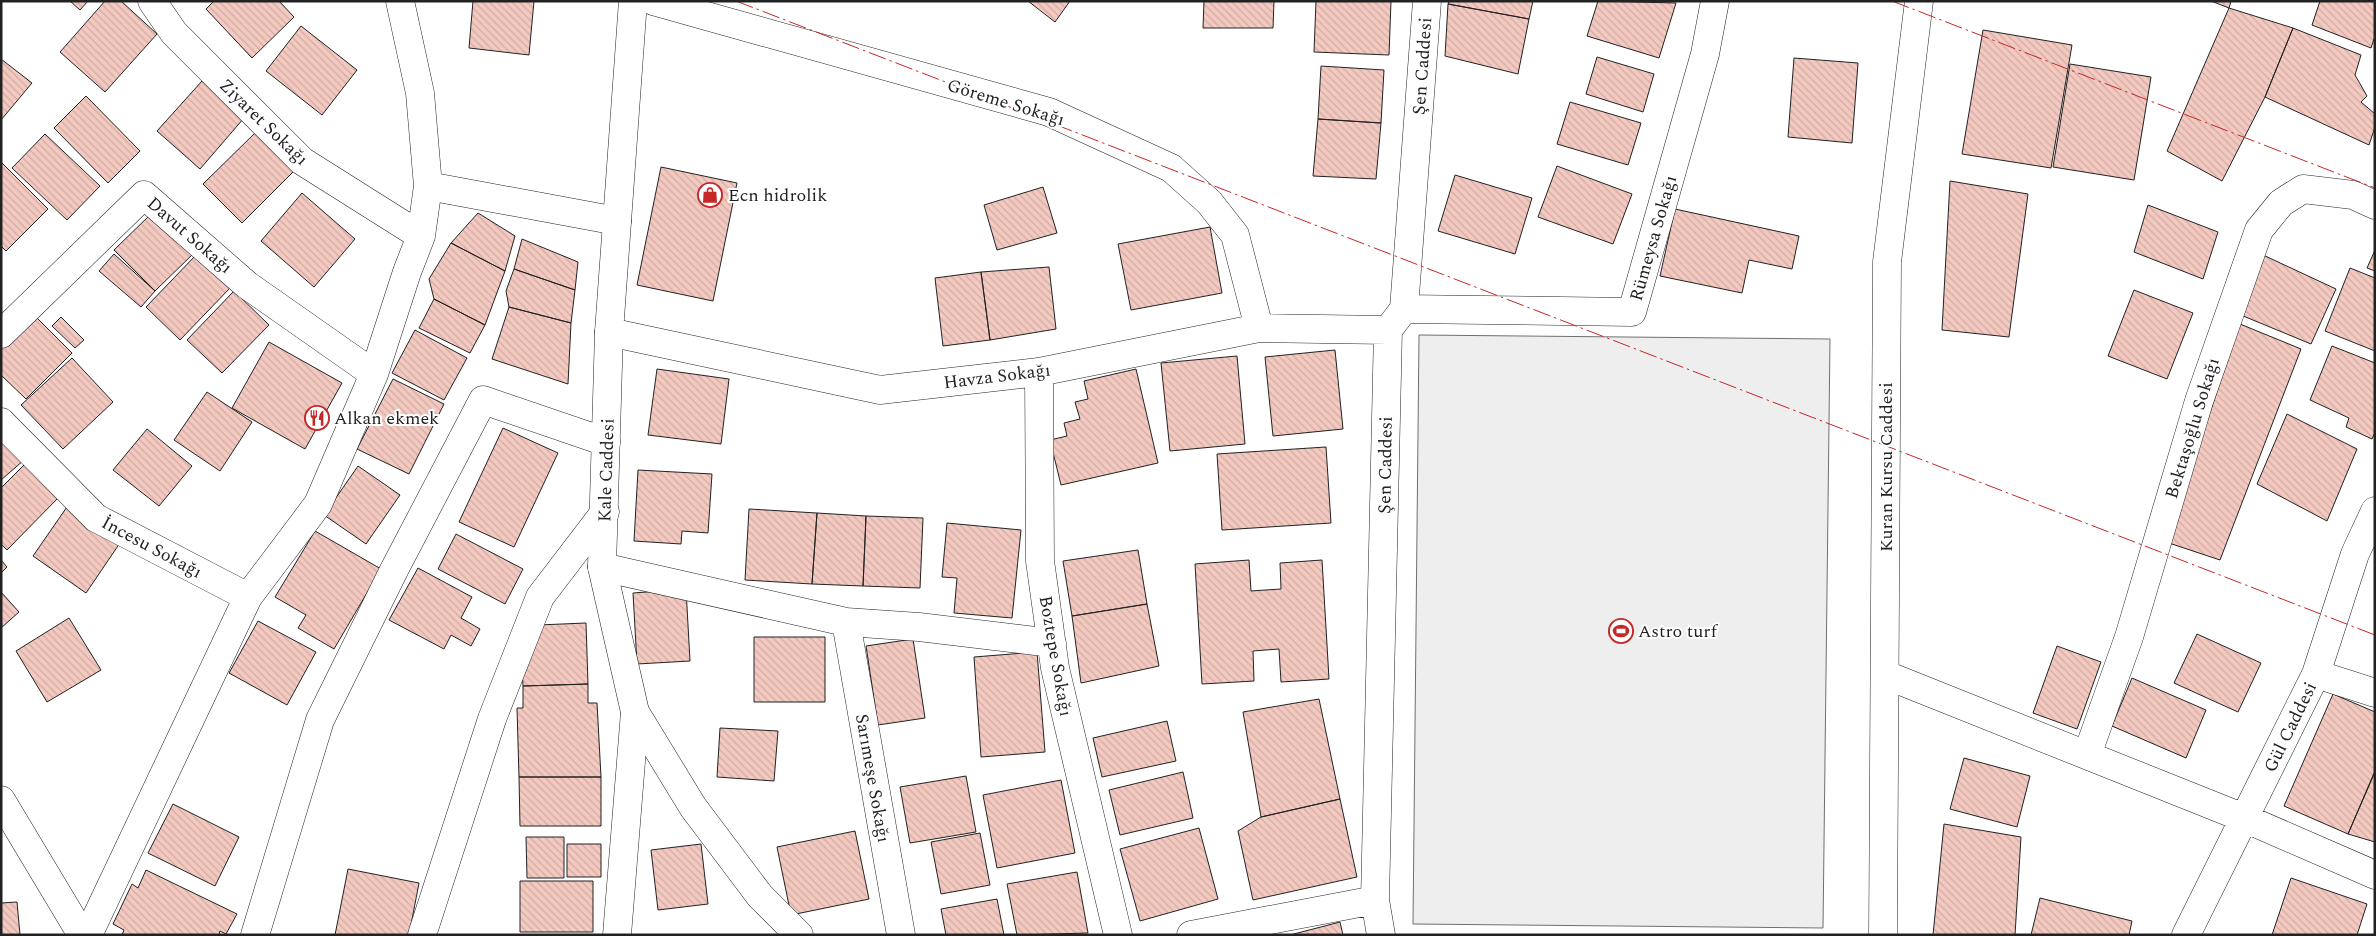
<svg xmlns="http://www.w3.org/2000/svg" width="2376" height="936" viewBox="0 0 2376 936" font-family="Spectral,serif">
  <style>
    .pitch { fill: #eee; stroke: #6f6f6f }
    .building { fill: url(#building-back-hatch); stroke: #222 }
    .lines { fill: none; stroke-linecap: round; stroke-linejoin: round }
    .street-casing { stroke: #222; stroke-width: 29 }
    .secondary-casing { stroke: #222; stroke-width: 29 }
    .street { stroke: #fff; stroke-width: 28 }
    .secondary { stroke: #fff; stroke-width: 28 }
    .power { stroke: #c62828; stroke-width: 1; stroke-dasharray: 18 4 2.5 4; stroke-linecap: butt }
    .labels { text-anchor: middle; stroke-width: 4; stroke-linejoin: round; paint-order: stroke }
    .street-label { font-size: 18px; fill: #222; stroke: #fff }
    .poi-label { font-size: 18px; fill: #222; stroke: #fff; text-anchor: start }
  </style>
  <defs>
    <pattern id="building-back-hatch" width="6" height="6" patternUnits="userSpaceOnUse" patternTransform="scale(1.25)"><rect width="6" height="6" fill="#f3c9c0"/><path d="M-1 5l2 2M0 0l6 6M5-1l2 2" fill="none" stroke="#d0aca5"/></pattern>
  </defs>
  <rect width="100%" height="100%" fill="#fff"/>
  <path class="pitch" d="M1419 335 1830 339 1823 928 1413 924Z"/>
  <path class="building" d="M70 1H88L80 10Z
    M105 1H121L157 34 105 92 60 52Z
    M214 1H279L294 17 252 58 206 9Z
    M473 1H534L529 55 469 48Z
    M1028 1H1070L1055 22Z
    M1204 1H1274L1273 28H1203Z
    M1316 1H1391L1389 55 1314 52Z
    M1449 1H1533L1529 19 1448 4Z
    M1598 1 1676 3 1659 58 1587 36Z
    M2211 1H2231L2229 8Z
    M2320 1H2375V36L2371 48 2312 25Z
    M1448 4 1529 19 1518 74 1445 56Z
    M2229 8 2293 28 2265 97 2222 181 2167 151Z
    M301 26 357 70 322 115 266 71Z
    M2293 28 2361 55 2355 75 2367 96 2361 102 2375 114V127L2369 145 2265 97Z
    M1983 30 2072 45 2051 168 1962 154Z
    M1597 57 1654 74 1643 112 1586 94Z
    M1794 58 1858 63 1852 143 1788 137Z
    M1 59 32 83 1 120Z
    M2070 64 2151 77 2134 180 2053 167Z
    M1321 66 1384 70 1381 123 1318 119Z
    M202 81 244 118 200 169 157 131Z
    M86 96 140 151 108 183 54 128Z
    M1570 102 1641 123 1628 165 1557 144Z
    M1318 119 1381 123 1376 179 1313 176Z
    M257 131 295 170 242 223 203 184Z
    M45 134 100 186 67 220 12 168Z
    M1 162 48 209 6 251 1 246Z
    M1557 166 1632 194 1613 244 1538 217Z
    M661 167 737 183 713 301 637 285Z
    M1455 175 1532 198 1515 254 1438 231Z
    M1950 181 2028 194 2009 337 1942 330Z
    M1043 187 1057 233 997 250 984 205Z
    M302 193 355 239 314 287 261 241Z
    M2148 205 2218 232 2203 279 2134 252Z
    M1675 209 1799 236 1792 269 1749 260 1742 293 1660 276Z
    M152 213 193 254 155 291 114 250Z
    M478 213 515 236 505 271 451 243Z
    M1210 227 1222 293 1131 310 1118 244Z
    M522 239 578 262 575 290 514 269Z
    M451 243 505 271 485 325 434 299 429 279Z
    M2375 250V271L2367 268Z
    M114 254 155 291 141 307 99 271Z
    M196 255 230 288 180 340 146 307Z
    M2263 255 2336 289 2311 344 2236 313Z
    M1049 267 1056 329 990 340 981 272Z
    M2350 268 2375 278V351L2325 331Z
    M514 269 575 290 571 323 509 307 506 291Z
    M981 272 990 340 943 346 935 278Z
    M2134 290 2193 313 2167 379 2108 356Z
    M234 291 269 325 222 373 187 340Z
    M434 299 485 325 470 353 419 328Z
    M509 307 571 323 568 384 492 359Z
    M32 313 72 353 26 399 1 375V344Z
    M61 317 84 340 75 348 52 326Z
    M2240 324 2301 349 2220 560 2166 542Z
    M415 330 467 358 444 400 392 373Z
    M269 342 342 383 305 449 232 408Z
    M2332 346 2375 363V432L2372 439 2346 427 2349 418 2310 400Z
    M1335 350 1343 429 1273 436 1265 357Z
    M1237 356 1245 444 1170 451 1161 363Z
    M72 358 113 402 63 449 21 405Z
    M657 369 729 379 721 444 648 435Z
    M1136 369 1158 463 1061 485 1050 440 1067 436 1064 423 1080 419 1075 402 1088 399 1084 381Z
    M393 379 444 404 409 474 357 449Z
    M207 392 252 422 220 471 174 440Z
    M2287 414 2357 449 2327 521 2257 484Z
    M503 428 558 453 514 547 459 522Z
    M147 429 192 466 159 506 113 470Z
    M1 438 24 460 1 480Z
    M1326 447 1331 523 1222 530 1217 454Z
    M24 465 58 498 7 550 1 544V488Z
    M358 466 400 495 366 544 324 515Z
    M638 470 712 474 708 533 682 531 681 544 634 541Z
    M69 504 122 540 86 593 33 556Z
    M749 509 817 513 812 584 745 580Z
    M817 513 866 516 863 586 812 584Z
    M866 516 923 518 920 588 863 586Z
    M947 523 1021 530 1012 618 954 613 957 578 942 577Z
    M315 531 381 569 334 649 298 628 306 615 275 597Z
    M456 534 523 569 505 604 438 569Z
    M1138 550 1147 604 1072 616 1063 561Z
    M1 560 7 567 1 573Z
    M1249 560 1251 591 1281 589 1280 563 1322 560 1329 679 1281 682 1279 649 1253 651 1254 681 1202 684 1195 564Z
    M418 568 472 597 461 618 480 629 471 646 451 635 444 649 389 620Z
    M686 589 690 661 637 664 633 593Z
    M1 592 19 612 1 628Z
    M1147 604 1159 666 1081 683 1072 616Z
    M69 618 101 670 47 702 16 651Z
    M258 621 316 652 287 705 229 673Z
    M586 623 588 684 523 686 521 653 538 625Z
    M2197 634 2261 663 2238 712 2174 683Z
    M754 637H825V702H754Z
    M913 639 925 718 878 725 866 646Z
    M2057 646 2101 662 2077 729 2033 713Z
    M1037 652 1045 752 981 757 974 657Z
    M2132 678 2206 710 2186 758 2112 726Z
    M588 684V703H597L601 777H519L517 708H523V686Z
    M2333 694 2375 712V772L2348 834 2284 806Z
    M1319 699 1340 799 1261 817 1243 712Z
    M1167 721 1176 761 1102 777 1093 738Z
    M720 728 778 731 774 781 717 777Z
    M1964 758 2030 776 2017 827 1950 809Z
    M1183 772 1193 818 1120 835 1109 790Z
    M2374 773H2375V842L2348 834Z
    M966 776 976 832 910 843 900 787Z
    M519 777H601V826H520Z
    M1061 780 1075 853 997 868 983 795Z
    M1340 799 1357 877 1253 900 1238 831 1261 817Z
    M173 804 239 837 215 886 148 853Z
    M1944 824 2021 837 2015 935H1933Z
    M1199 828 1218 899 1140 921 1120 849Z
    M855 831 869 899 791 915 777 847Z
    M980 833 990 885 941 894 931 842Z
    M526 837H564V878H527Z
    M567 844H601V877H567Z
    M701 844 708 904 658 910 651 850Z
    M348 869 419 883 409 935H335Z
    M146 870 237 914 226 934 220 931 219 935H122L124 930 113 924 132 884 138 888Z
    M1077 872 1088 933 1017 935 1007 884Z
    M2291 878 2367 904 2357 935H2272Z
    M520 881H593V932H520Z
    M2040 898 2132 921 2129 935H2031Z
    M997 899 1004 935H946L941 909Z
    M17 902 20 935H1V903Z
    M1340 922 1343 935H1290Z"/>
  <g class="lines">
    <defs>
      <path id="street" d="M152 1 174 33 302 161 421 236
        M653 1 1049 112 1171 168 1209 202 1235 235 1259 328
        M428 186 617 221
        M1404 309 1632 312 1705 54 1715 1
        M609 332 880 390 1039 372 1259 328 1388 330
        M1 334 144 195 247 285 374 374
        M1039 372 1040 561 1055 668 1118 935
        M1 422 96 518 248 597
        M602 567 846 622 919 627 1052 643
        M846 622 901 935
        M2316 674 2375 693
        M1886 675 2244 818 2375 875
        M2087 755 2129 637 2199 401 2259 230 2281 203 2303 189 2353 195 2375 205
        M1 800 82 935
        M88 935 248 597 318 504 374 374 407 272 421 236 428 186 420 93 400 1
        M255 935 320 720 394 570 483 400 606 442
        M422 935 492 719 540 597 605 512
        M617 935 635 712
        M1191 935 1375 900
        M1381 935 1375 900 1388 330 1404 309 1427 1
        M2186 935 2316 674 2355 554 2375 511"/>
      <path id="secondary" d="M633 1 609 332 602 567 635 712 693 807 760 896 799 935
        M1883 935 1887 262 1919 1"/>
    </defs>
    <use href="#street" class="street-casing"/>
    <use href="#secondary" class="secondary-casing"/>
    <use href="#street" class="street"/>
    <use href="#secondary" class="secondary"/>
    <path class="power" d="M736 1 2375 635
      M1892 1 2375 188"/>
  </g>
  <defs>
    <symbol id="shop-ring" viewBox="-11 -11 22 22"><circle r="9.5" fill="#fff" stroke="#c62828" stroke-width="1.5"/><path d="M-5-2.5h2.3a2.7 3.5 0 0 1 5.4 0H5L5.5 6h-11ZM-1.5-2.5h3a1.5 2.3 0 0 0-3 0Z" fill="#c62828"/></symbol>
    <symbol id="restaurant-ring" viewBox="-11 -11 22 22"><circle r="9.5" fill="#fff" stroke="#c62828" stroke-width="1.5"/><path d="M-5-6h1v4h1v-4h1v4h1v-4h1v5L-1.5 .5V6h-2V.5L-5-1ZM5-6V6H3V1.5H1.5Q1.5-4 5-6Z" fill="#c62828"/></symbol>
    <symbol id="stadium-ring" viewBox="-11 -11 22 22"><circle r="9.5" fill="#fff" stroke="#c62828" stroke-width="1.5"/><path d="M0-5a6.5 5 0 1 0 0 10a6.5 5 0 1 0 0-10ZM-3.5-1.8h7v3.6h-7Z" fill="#c62828"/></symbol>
  </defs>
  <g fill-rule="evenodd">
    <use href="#shop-ring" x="696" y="181" width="28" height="28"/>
    <use href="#restaurant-ring" x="303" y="404" width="28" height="28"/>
    <use href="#stadium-ring" x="1607" y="617" width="28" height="28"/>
  </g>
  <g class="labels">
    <g class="street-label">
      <text transform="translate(1422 66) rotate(-86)" y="6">Şen Caddesi</text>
      <text transform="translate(1006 102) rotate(17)" y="6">Göreme Sokağı</text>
      <text transform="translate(264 122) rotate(44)" y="6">Ziyaret Sokağı</text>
      <text transform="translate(190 235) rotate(41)" y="6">Davut Sokağı</text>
      <text transform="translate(1653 238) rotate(-74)" y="6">Rümeysa Sokağı</text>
      <text transform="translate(997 376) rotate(-7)" y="6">Havza Sokağı</text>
      <text transform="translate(2192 428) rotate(-73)" y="6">Bektaşoğlu Sokağı</text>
      <text transform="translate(1385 465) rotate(-89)" y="6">Şen Caddesi</text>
      <text transform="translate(1886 467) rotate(-90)" y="6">Kuran Kursu Caddesi</text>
      <text transform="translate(606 470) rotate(-88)" y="6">Kale Caddesi</text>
      <text transform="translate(152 547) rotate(28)" y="6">İncesu Sokağı</text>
      <text transform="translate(1056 656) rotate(80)" y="6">Boztepe Sokağı</text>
      <text transform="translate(2290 727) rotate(-64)" y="6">Gül Caddesi</text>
      <text transform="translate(873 778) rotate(80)" y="6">Sarımeşe Sokağı</text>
    </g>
    <g class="poi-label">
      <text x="728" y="201">Ecn hidrolik</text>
      <text x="334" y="424">Alkan ekmek</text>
      <text x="1638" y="637">Astro turf</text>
    </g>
  </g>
  <rect width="2376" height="936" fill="none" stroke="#222222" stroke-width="5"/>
</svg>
